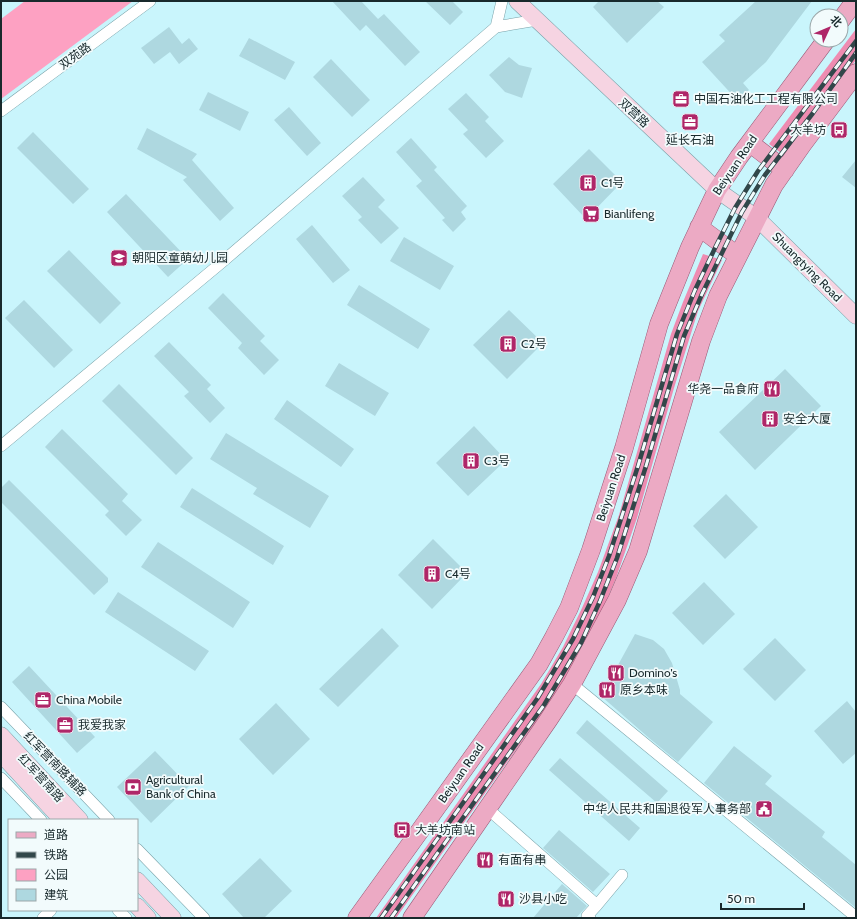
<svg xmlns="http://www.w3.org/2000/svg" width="857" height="919" viewBox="0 0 857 919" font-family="Cabin,'Noto Sans SC',sans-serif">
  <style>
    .green { fill: #fda1c2 }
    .forest { fill: #ee8cb1 }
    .building { fill: #aed8e0 }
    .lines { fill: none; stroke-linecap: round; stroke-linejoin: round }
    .street-casing { stroke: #78a1a8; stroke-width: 12 }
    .secondary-casing { stroke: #78a1a8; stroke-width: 17 }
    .primary-casing { stroke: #9a5875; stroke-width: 19 }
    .street { stroke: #fff; stroke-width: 11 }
    .secondary { stroke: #f6d4e2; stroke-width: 16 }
    .primary { stroke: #ecaac4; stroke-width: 18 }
    .rail-casing { stroke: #32474a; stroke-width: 4.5 }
    .rail { stroke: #f2fbfc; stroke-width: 3; stroke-dasharray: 9; stroke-linecap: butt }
    .labels { text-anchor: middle; stroke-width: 3.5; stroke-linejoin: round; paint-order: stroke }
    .street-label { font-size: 12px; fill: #18292c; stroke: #f2fbfc }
    .poi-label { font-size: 12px; fill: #18292c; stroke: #f2fbfc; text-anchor: start }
  </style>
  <rect width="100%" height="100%" fill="#c9f5fc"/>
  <path class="green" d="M25 1H133L1 99V19Z"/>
  <path class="forest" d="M856 29V60L785 156 769 144Z
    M703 254 722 260 698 311 674 388 637 518 616 578 600 616 578 658 555 695 396 918H376L541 684 563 647 582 608 598 572 619 515 671 334 683 302Z"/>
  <path class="building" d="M332 1H361L378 19 384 14 420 52 405 66 366 25 360 31Z
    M425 1H452L463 12 450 25Z
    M599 1H657L664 7 627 43 593 7Z
    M756 1H812L766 62 743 83 749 90 737 100 702 62 725 41 719 35Z
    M169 27 182 44 189 38 198 49 179 64 170 52 154 64 141 48Z
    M249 38 295 62 285 80 239 56Z
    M509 57 519 65 532 68 522 98 505 92 489 75Z
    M331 59 370 100 352 117 313 77Z
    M208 92 249 112 240 131 199 110Z
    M466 93 489 117 485 121 504 141 486 158 463 134 468 130 448 109Z
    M289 107 321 143 307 156 274 120Z
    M147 128 197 154 192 160 234 208 220 221 183 180 187 177 137 149Z
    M33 132 89 189 73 204 17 148Z
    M411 138 437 167 434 170 467 206 461 212 466 219 453 232 442 220 445 218 416 186 422 181 396 152Z
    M589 149 622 182 586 219 553 184Z
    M856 160V188L842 177Z
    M363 177 385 200 378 207 399 228 381 244 358 220 362 217 342 196Z
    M126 194 188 259 168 277 107 212Z
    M312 225 350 270 333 283 296 239Z
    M404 237 454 266 440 290 390 261Z
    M69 250 121 303 100 324 47 271Z
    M359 285 430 329 418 349 347 305Z
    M223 293 265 336 260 341 279 360 264 375 238 348 242 343 208 308Z
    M24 300 73 350 54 368 5 318Z
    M509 310 543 343 507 379 473 345Z
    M169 342 211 385 207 389 225 408 210 423 184 396 189 392 154 356Z
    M339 363 389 393 375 416 325 386Z
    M785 369 821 406 755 470 719 432Z
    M119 384 193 458 176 475 102 401Z
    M287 400 354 449 341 467 274 419Z
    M474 426 506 460 468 496 436 463Z
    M62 429 128 494 122 501 142 520 126 536 105 515 109 511 45 447Z
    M226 433 329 496 310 528 253 494 257 488 210 459Z
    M9 480 108 578V582L94 595 1 502V488Z
    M192 488 284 546 273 565 180 507Z
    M726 494 758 527 725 559 693 526Z
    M433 539 467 573 432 609 398 575Z
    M158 542 250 602 233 628 141 567Z
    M704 582 735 614 703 645 672 613Z
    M118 592 209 651 195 671 105 612Z
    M382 628 399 646 338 707 319 689Z
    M635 634 653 640 664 649 672 663 680 690V694L713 722 678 762 649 738 601 696Z
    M775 638 806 670 775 701 743 669Z
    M29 666 95 737 77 753 12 682Z
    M847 701 856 712V753L843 764 814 731Z
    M276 703 310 739 273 775 239 739Z
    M587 720 668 791 657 803 576 733Z
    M734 746 772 776 765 784 825 832 822 837 856 865V908L704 783Z
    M155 751 189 786 151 823 117 787Z
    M560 758 640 828 629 841 549 770Z
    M559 830 610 874 593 892 543 848Z
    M260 858 292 891 264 918H244L222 894Z
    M562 884 587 906 576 918H533Z"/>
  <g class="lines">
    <defs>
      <path id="street" d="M496 27 502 1
        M1 111 150 1
        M1 446 221 263 496 27 537 20
        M572 684 856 917
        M1 707 109 820
        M1 778 41 820
        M488 809 597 905 587 916 590 918
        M137 849 204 918
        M597 905 622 875
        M118 910 126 918
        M43 918 51 910"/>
      <path id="secondary" d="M517 1 717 190 757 218 856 316
        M1 735 80 820
        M1 754 62 820
        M137 880 173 918
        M137 906 148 918"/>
      <path id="primary" d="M841 20 855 1
        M750 143 785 170
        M699 227 738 256
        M357 918 414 839 539 664 554 637 569 608 591 550 624 448 659 324 690 247 717 190 739 157 826 40
        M412 918 549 719 572 684 617 600 638 551 701 341 718 296 774 185 802 145 856 73"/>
    </defs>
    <use href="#street" class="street-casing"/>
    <use href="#secondary" class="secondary-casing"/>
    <use href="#primary" class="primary-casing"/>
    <use href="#street" class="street"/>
    <use href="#secondary" class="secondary"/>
    <use href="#primary" class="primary"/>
    <defs>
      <path id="rail" d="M381 918 537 699 573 639 593 597 609 556 638 466 677 334 695 290 716 246 735 208 758 171 856 41
        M391 918 544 705 581 643 600 601 617 558 646 466 684 336 702 294 742 212 765 175 813 113 856 53"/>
    </defs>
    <use href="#rail" class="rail-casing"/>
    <use href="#rail" class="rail"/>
  </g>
  <defs>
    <symbol id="office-square" viewBox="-11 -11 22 22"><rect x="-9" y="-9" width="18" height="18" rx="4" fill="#af2668" stroke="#f2fbfc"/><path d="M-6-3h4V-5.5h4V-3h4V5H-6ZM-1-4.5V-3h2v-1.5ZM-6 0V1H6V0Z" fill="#fff"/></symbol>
    <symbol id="bus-square" viewBox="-11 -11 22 22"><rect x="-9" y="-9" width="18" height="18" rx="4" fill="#af2668" stroke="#f2fbfc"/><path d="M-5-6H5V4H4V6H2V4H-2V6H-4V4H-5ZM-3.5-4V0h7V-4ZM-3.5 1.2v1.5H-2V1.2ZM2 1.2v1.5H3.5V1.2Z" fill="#fff"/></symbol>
    <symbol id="building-square" viewBox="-11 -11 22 22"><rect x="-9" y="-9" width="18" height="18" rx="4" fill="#af2668" stroke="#f2fbfc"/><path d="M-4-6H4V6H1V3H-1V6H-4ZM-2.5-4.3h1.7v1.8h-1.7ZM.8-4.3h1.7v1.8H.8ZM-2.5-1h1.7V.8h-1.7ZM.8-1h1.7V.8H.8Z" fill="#fff"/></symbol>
    <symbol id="supermarket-square" viewBox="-11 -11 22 22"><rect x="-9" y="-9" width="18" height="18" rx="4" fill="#af2668" stroke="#f2fbfc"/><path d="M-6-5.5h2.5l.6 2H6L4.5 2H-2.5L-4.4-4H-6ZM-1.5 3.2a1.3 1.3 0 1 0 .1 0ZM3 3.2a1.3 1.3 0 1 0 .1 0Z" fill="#fff"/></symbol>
    <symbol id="school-square" viewBox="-11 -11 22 22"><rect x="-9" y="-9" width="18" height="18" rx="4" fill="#af2668" stroke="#f2fbfc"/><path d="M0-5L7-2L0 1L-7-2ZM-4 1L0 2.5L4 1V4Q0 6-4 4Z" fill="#fff"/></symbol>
    <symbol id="restaurant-square" viewBox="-11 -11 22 22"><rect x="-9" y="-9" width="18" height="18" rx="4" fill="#af2668" stroke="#f2fbfc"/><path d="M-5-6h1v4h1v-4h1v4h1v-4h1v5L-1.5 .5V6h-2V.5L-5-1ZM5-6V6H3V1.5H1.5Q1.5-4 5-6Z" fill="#fff"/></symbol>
    <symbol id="bank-square" viewBox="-11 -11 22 22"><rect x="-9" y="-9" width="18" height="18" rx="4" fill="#af2668" stroke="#f2fbfc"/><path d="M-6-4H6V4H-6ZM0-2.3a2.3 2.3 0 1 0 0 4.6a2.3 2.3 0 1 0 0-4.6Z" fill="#fff"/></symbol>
    <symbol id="civic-square" viewBox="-11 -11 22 22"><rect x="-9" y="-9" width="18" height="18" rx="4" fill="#af2668" stroke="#f2fbfc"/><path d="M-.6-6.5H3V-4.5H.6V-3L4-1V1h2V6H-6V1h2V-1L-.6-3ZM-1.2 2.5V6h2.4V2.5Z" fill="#fff"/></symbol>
  </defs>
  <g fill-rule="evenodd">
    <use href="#office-square" x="671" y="89" width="20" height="20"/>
    <use href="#office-square" x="680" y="112" width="20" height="20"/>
    <use href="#bus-square" x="829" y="120" width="20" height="20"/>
    <use href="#building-square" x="578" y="173" width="20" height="20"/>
    <use href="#supermarket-square" x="581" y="204" width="20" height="20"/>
    <use href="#school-square" x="109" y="248" width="20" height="20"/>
    <use href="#building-square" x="498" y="334" width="20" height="20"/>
    <use href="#restaurant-square" x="762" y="379" width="20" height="20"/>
    <use href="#building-square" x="760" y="409" width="20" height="20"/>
    <use href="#building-square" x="461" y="451" width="20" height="20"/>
    <use href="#building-square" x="422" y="564" width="20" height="20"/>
    <use href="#restaurant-square" x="606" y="663" width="20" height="20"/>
    <use href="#restaurant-square" x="597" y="680" width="20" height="20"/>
    <use href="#office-square" x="33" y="690" width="20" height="20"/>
    <use href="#office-square" x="55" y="715" width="20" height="20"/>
    <use href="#bank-square" x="123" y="777" width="20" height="20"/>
    <use href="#civic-square" x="754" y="799" width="20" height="20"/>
    <use href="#bus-square" x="392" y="820" width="20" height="20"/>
    <use href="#restaurant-square" x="475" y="850" width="20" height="20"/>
    <use href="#restaurant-square" x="496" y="889" width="20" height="20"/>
  </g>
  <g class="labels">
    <g class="street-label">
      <text transform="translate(75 56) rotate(-36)" y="4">双苑路</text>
      <text transform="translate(634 113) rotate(43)" y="4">双营路</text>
      <text transform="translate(735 165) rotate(-56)" y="4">Beiyuan Road</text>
      <text transform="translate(807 267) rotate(45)" y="4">Shuangtying Road</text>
      <text transform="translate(611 488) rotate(-72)" y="4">Beiyuan Road</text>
      <text transform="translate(55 764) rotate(46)" y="4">红军营南路辅路</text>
      <text transform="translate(461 773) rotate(-55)" y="4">Beiyuan Road</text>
      <text transform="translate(41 778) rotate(47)" y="4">红军营南路</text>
    </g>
    <g class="poi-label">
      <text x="694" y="103">中国石油化工工程有限公司</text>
      <text x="826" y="134" text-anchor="end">大羊坊</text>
      <text x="690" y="144" text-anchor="middle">延长石油</text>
      <text x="601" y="187">C1号</text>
      <text x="604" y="218">Bianlifeng</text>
      <text x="132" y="262">朝阳区童萌幼儿园</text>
      <text x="521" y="348">C2号</text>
      <text x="759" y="393" text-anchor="end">华尧一品食府</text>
      <text x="783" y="423">安全大厦</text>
      <text x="484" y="465">C3号</text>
      <text x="445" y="578">C4号</text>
      <text x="629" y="677">Domino's</text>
      <text x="620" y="694">原乡本味</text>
      <text x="56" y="704">China Mobile</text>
      <text x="78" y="729">我爱我家</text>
      <text x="146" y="784">Agricultural<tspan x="146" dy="14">Bank of China</tspan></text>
      <text x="751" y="813" text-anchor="end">中华人民共和国退役军人事务部</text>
      <text x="415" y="834">大羊坊南站</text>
      <text x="498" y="864">有面有串</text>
      <text x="519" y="903">沙县小吃</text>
    </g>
  </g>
  <rect width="857" height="919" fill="none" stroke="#18292c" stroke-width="4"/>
  <rect x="8" y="819" width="130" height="92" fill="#f2fbfc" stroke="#9ba7a9"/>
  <rect x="16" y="832" width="20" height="6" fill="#ecaac4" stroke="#9ba7a9"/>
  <text x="44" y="839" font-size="12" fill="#18292c">道路</text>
  <rect x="16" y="852" width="20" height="6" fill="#32474a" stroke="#9ba7a9"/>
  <text x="44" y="859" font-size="12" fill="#18292c">铁路</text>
  <rect x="16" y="869" width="20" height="12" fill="#fda1c2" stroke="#9ba7a9"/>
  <text x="44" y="879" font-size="12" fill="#18292c">公园</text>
  <rect x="16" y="889" width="20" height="12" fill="#aed8e0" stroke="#9ba7a9"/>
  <text x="44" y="899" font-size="12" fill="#18292c">建筑</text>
  <g transform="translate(829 28) rotate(46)"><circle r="19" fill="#f2fbfc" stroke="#9ba7a9"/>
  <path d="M0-3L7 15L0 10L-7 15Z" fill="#af2668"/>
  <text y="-6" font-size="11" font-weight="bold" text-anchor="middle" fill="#18292c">北</text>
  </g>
  <path d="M721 903v6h83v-6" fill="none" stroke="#18292c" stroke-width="2"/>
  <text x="727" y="903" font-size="12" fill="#18292c" stroke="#f2fbfc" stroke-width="3" paint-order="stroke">50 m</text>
</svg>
